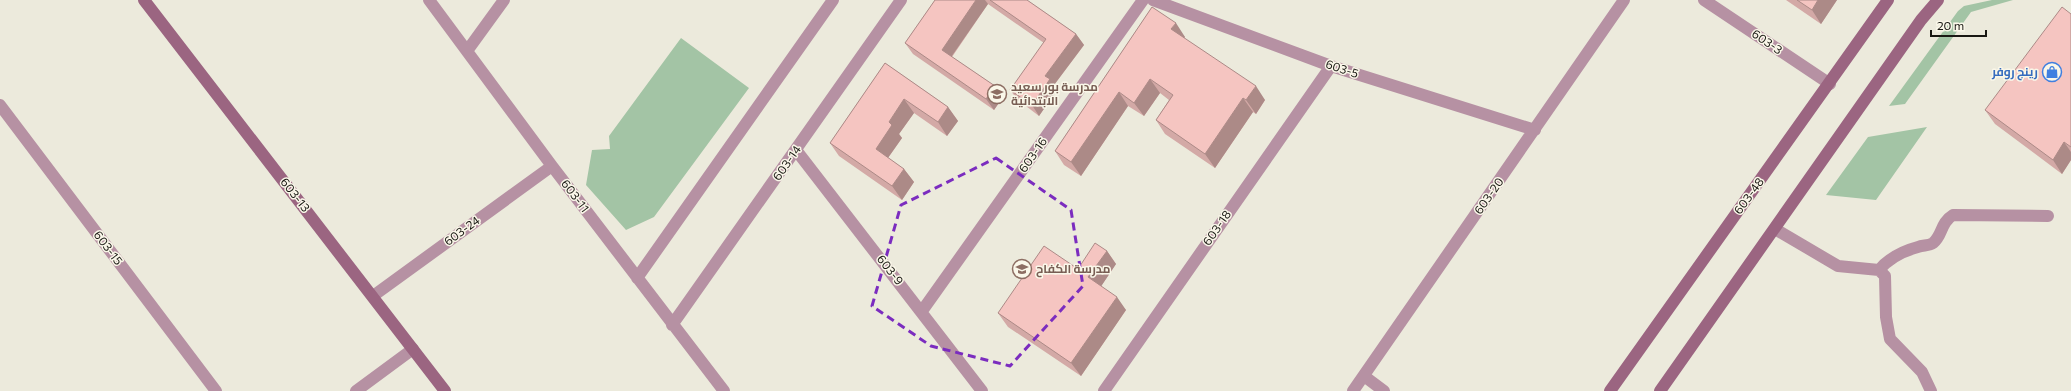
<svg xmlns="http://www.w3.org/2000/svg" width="2071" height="391" viewBox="0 0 2071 391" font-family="Commissioner,Cairo,sans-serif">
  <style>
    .green { fill: #a3c4a5 }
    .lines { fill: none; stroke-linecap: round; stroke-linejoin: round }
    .street { stroke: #b691a3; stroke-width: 12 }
    .secondary { stroke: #9b6581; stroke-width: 12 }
    .wall { fill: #d3a9a6 }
    .shaded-wall { fill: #ac8a87 }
    .building { fill: #f5c5c1; stroke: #ac8a87 }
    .marked { fill: none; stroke: #7b2cbf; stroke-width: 3; stroke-dasharray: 8 5; stroke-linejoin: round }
    .labels { text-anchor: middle; stroke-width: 3; stroke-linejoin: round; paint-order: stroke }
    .street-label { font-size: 12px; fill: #191813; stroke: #faf7e9 }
    .shop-label { font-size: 12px; font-weight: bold; fill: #366cbe; stroke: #faf7e9; text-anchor: end }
    .education-label { font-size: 12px; font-weight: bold; fill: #785e54; stroke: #faf7e9; text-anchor: start }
  </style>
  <rect width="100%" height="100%" fill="#eceadc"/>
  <path class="green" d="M1992 0H2013L1971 12 1905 104 1889 106 1958 11 1964 6Z
    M681 38 749 88 654 217 626 230 586 185 592 150 610 149 609 136Z
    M1927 127 1876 200 1826 195 1868 137Z"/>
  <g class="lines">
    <path class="street" d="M429 0 552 166 724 391
      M1153 0 1331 66 1535 130
      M1704 0 1830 84
      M467 51 504 0
      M0 105 216 391
      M796 150 982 391
      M1775 229 1838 266 1879 270C1889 258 1903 251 1918 247 1923 245 1929 246 1933 243 1943 235 1940 223 1953 215L2048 216
      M1879 270 1885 276 1886 317 1890 339 1922 372 1931 391
      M637 278 833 0
      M373 296 552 166
      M922 311 1143 0
      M672 325 901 0
      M1364 376 1384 391
      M356 391 413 349
      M1104 391 1331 66
      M1353 391 1624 0"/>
    <path class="secondary" d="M144 0 445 391
      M1610 391 1888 0
      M1660 391 1921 20 1938 0"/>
  </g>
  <path class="wall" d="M935 0H1027L1076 34 1084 45 1054 85 1057 90 1039 116 1018 100 1010 90 1044 43 988 4 952 57 995 86 1003 97 994 110 913 54 905 43Z
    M1786 0H1837L1821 24Z
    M1152 7 1185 37 1184 38 1265 100 1256 114 1253 112 1215 168 1165 134 1156 120 1169 100 1160 93 1144 116 1128 106 1081 176 1064 165 1055 151Z
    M2071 14V160L2062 174 1995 124 1985 110Z
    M885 63 948 107 958 121 947 136 914 113 899 134 902 138 888 158 904 169 914 182 902 200 839 156 830 143Z
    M1107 251 1116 264 1101 286 1126 310 1081 376 1008 327 998 313 1078 269Z"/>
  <path class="shaded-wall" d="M976 0H985L988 4 949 60 942 50Z
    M1818 0H1837L1821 24 1812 10Z
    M1176 23 1185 37 1181 43 1171 29Z
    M1076 34 1084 45 1054 85 1057 90 1039 116 1032 105 1045 76Z
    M1150 79 1160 93 1144 116 1134 103Z
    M995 86 1003 97 994 110 986 99Z
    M1256 86 1265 100 1256 114 1246 100Z
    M1119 92 1128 106 1081 176 1071 162Z
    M1243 98 1253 112 1215 168 1205 154Z
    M904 99 914 113 899 134 902 138 885 162 876 149 889 122Z
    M948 107 958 121 947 136 938 122Z
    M2064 142 2071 152V160L2062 174 2053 160Z
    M904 169 914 182 902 200 892 186Z
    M1107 251 1116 264 1098 291 1088 277Z
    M1117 297 1126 310 1081 376 1071 363Z"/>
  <path class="building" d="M935 0H976L942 50 995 86 986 99 905 43Z
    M990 0H1027L1076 34 1045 76 1050 79 1032 105 1010 90 1046 39Z
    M1797 0H1818L1812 10Z
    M1152 7 1176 23 1171 29 1256 86 1246 100 1243 98 1205 154 1156 120 1173 95 1150 79 1134 103 1119 92 1071 162 1055 151Z
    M2062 7 2071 14V147L2064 142 2053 160 1985 110Z
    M885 63 948 107 938 122 904 99 889 122 892 125 876 149 904 169 892 186 830 143Z
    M1095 243 1107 251 1088 277 1117 297 1071 363 998 313 1044 246 1078 269Z"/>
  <path class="marked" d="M996 158 1071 210 1083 286 1010 366 931 346 872 306 901 205Z"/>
  <defs>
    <symbol id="shop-ring" viewBox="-11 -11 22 22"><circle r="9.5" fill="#faf7e9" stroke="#3f7fe0" stroke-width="1.5"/><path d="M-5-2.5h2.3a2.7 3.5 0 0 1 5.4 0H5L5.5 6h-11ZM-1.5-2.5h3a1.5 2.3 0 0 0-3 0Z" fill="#3f7fe0"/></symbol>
    <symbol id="school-ring" viewBox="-11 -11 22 22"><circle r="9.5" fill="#faf7e9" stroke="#8d6e63" stroke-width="1.5"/><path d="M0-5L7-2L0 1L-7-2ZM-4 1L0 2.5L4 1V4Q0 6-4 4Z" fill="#8d6e63"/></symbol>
  </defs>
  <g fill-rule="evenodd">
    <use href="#shop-ring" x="2041" y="61" width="22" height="22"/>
    <use href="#school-ring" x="986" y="83" width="22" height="22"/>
    <use href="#school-ring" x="1011" y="258" width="22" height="22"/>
  </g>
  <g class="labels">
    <g class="street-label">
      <text transform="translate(1767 42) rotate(34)" y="4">603-3</text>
      <text transform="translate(1342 69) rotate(18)" y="4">603-5</text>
      <text transform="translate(1033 155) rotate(-55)" y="4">603-16</text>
      <text transform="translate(787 163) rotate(-55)" y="4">603-14</text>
      <text transform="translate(295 195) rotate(52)" y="4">603-13</text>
      <text transform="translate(575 196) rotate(53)" y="4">603-11</text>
      <text transform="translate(1489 196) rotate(-55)" y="4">603-20</text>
      <text transform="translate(1749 196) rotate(-54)" y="4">603-48</text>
      <text transform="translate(1217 228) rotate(-55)" y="4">603-18</text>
      <text transform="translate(462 231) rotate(-36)" y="4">603-24</text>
      <text transform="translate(108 248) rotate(53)" y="4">603-15</text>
      <text transform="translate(890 270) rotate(52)" y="4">603-9</text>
    </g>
    <g class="shop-label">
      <text x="2038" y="76">رينج روفر</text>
    </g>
    <g class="education-label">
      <text x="1011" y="91">مدرسة بور سعيد<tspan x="1011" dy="14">الابتدائية</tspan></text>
      <text x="1036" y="273">مدرسة الكفاح</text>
    </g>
  </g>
  <path d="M1931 30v6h55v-6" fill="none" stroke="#191813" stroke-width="2"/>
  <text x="1937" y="30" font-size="12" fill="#191813" stroke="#faf7e9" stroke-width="3" paint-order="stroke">20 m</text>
</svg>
